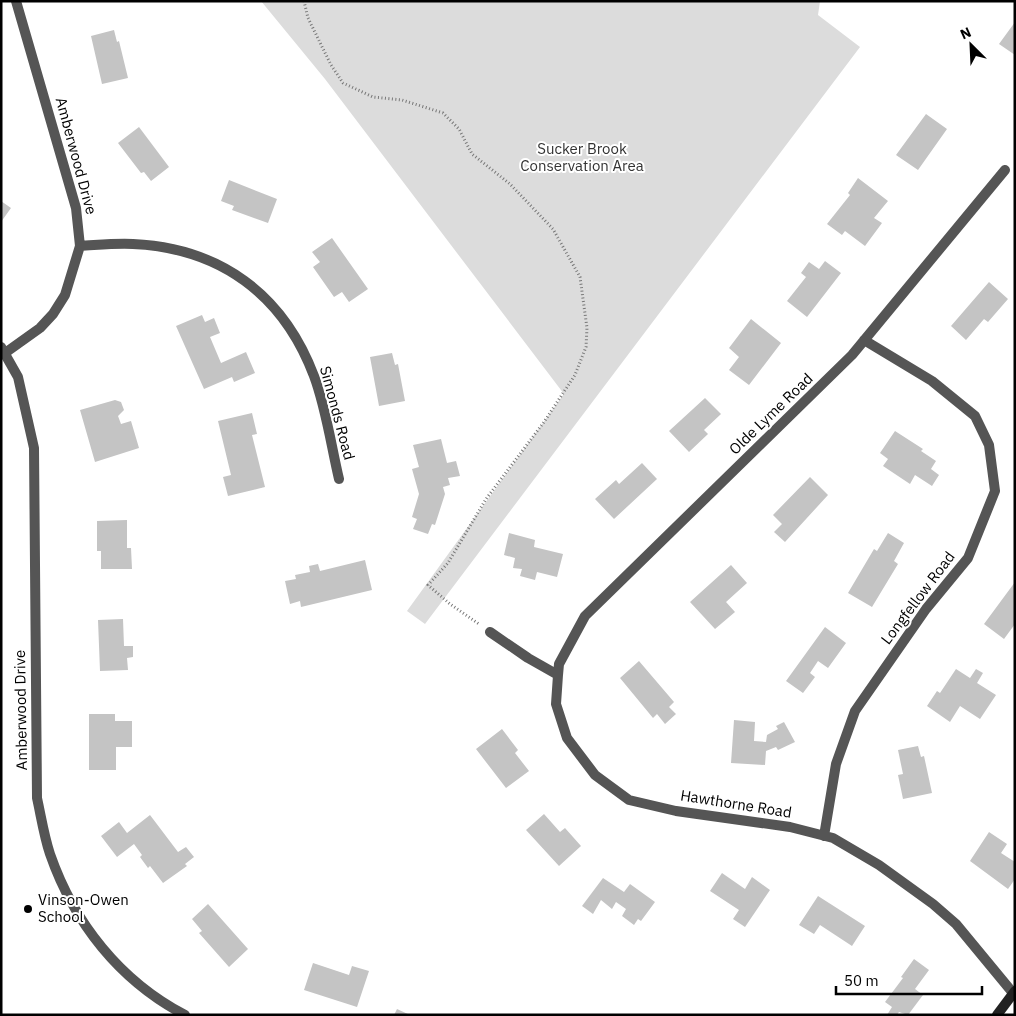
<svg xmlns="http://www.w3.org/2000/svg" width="1016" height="1016" viewBox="0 0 1016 1016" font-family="'IBM Plex Sans',sans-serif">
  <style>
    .green { fill: #dcdcdc }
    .building { fill: #c4c4c4 }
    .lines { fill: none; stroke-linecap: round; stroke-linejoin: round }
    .path { stroke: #777; stroke-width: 3; stroke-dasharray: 1 2.5; stroke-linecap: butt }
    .street { stroke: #555; stroke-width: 10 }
    .secondary { stroke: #222; stroke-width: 10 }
    .poi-dot { fill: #000; stroke: #fff; stroke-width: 2 }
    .labels { text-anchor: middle; stroke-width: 4; stroke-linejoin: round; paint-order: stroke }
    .park-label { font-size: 15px; fill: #333; stroke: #fff }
    .street-label { font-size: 15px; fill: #000; stroke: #fff }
    .poi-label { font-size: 15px; fill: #000; stroke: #fff; text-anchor: start }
  </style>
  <rect width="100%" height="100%" fill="#fff"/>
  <path class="green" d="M261 1H820L818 15 860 47 425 624 407 611 564 394 325 79Z"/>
  <path class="building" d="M1015 22V55L999 44Z
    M114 30 117 42 119 41 128 78 102 84 91 36Z
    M926 114 947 129 918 170 896 155Z
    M139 127 169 167 151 181 144 172 141 173 118 143Z
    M858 178 888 201 874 218 882 223 865 246 845 231 842 235 827 224 850 195 848 193Z
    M229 180 277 199 268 223 232 210 234 206 221 201Z
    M1 201 11 208 1 222Z
    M332 238 368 289 349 302 342 292 334 297 313 267 320 262 312 252Z
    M825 261 841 273 807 317 787 301 806 277 801 273 809 262 819 269Z
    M989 282 1008 299 988 322 984 319 966 340 951 326Z
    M202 315 205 322 214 318 220 333 210 337 221 363 246 352 255 373 234 382 232 377 204 389 176 326Z
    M751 319 781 343 749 385 729 370 739 357 729 348Z
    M392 353 395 365 398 364 405 401 379 406 370 357Z
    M705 398 721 414 704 430 708 434 689 452 669 431Z
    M115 400 121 402 124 410 118 416 121 424 131 421 139 448 95 462 80 410Z
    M252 413 257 434 252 435 265 487 228 496 223 477 231 475 218 421Z
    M895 431 923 449 921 451 936 461 931 469 939 475 932 486 915 475 910 484 883 466 888 459 880 453Z
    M441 439 447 463 456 461 460 476 448 478 450 485 443 487 445 494 435 525 432 524 428 534 413 529 417 519 412 517 419 494 412 469 419 467 413 445Z
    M642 463 657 479 614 519 595 499 616 480 619 484Z
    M810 477 828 495 785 542 774 532 782 524 773 515Z
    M127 520V548H131L132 569H101V551H97V521Z
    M509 533 535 540 534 547 563 554 557 577 537 572 535 580 520 576 522 569 513 568 515 558 504 555Z
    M888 533 904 543 894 561 898 564 872 607 848 593 874 549 877 551Z
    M365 560 372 590 301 607 300 601 290 604 285 581 296 579 295 575 310 572 309 566 318 564 320 571Z
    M731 565 747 583 726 602 735 612 715 629 690 602Z
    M1015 582V624L1004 639 984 624Z
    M123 619 124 646H133V657L127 658 128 670 100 671 98 620Z
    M825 627 846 643 828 668 818 661 810 673 815 677 803 693 786 681Z
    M639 661 674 702 669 707 676 714 665 724 657 714 653 718 620 678Z
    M956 669 970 678 976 669 983 673 977 683 996 695 980 719 960 706 950 722 927 706 937 691 940 693Z
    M89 714H115V721H132V747H116V770H89Z
    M734 720 755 722 754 741 766 742 767 735 778 729 776 726 784 722 795 742 778 750 776 747 766 751 765 765 731 763Z
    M502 729 518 750 515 753 529 771 506 788 476 749Z
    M918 746 921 757 924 756 932 793 903 799 898 775 903 774 898 750Z
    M544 814 560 832 565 828 581 846 559 866 526 830Z
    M150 815 178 852 186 847 194 857 185 864 187 866 163 883 150 866 148 868 140 857 142 855 134 844 117 857 101 836 119 822 127 833Z
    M989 832 1007 844 1001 853 1015 862V879L1008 889 970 861Z
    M722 873 745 889 752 877 770 890 745 927 733 919 739 910 710 891Z
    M603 878 624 892 630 884 655 902 641 921 638 919 634 925 622 916 626 909 616 902 612 909 601 900 593 914 582 906Z
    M818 896 865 926 852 946 820 925 814 934 799 925Z
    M208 904 248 949 229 967 199 933 202 931 192 919Z
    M914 959 929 970 915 989 923 995 908 1015 899 1012 897 1015H887L892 1007 885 1002 903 978 901 977Z
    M313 963 349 975 352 966 369 971 357 1007 304 990Z
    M397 1009 410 1015H394Z"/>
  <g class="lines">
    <path class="path" d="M304 1 308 18 331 65 343 83 373 97 402 100 443 113 459 129 472 154 510 184 553 229 580 277 587 328 586 347 575 375 544 422 486 499 448 563 428 585 450 604 479 624"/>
    <path class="street" d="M80 246C98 245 116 243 133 244 220 248 283 294 314 376 326 408 331 445 339 479
      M1 347 18 377 34 448 37 798C41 816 44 836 50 854 74 923 120 981 185 1015
      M5 353 40 328 53 314 65 295 80 246 76 208 16 1
      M490 632 528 658 558 675 556 704 567 738 595 775 629 800 676 811 790 827 833 838 879 865 933 904 956 924 1013 993
      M558 675 559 664 585 616 852 355 1005 170
      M824 836 836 764 855 711 926 609 968 558 995 491 989 445 975 416 932 381 864 340"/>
    <path class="secondary" d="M997 1015 1015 991"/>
  </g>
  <circle class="poi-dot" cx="28" cy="909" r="5"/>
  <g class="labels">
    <g class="park-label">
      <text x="582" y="154">Sucker Brook<tspan x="582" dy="17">Conservation Area</tspan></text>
    </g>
    <g class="street-label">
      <text transform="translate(76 156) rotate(75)" y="5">Amberwood Drive</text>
      <text transform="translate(337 413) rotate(75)" y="5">Simonds Road</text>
      <text transform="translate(771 414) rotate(-44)" y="5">Olde Lyme Road</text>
      <text transform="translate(918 598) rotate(-53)" y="5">Longfellow Road</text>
      <text transform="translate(21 710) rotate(-91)" y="5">Amberwood Drive</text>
      <text transform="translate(736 804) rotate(9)" y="5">Hawthorne Road</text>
    </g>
    <g class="poi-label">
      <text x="38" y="905">Vinson-Owen<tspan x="38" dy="17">School</tspan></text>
    </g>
  </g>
  <rect width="1016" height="1016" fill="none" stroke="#000000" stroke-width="5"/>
  <g transform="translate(971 45) rotate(336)" stroke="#ffffff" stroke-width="4" paint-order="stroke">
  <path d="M0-4L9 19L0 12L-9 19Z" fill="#000000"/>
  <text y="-8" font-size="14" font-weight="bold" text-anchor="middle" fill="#000000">N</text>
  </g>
  <path d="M836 986v8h146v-8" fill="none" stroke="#000000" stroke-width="2.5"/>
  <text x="844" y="986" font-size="15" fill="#000000" stroke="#ffffff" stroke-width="4" paint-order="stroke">50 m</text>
</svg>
